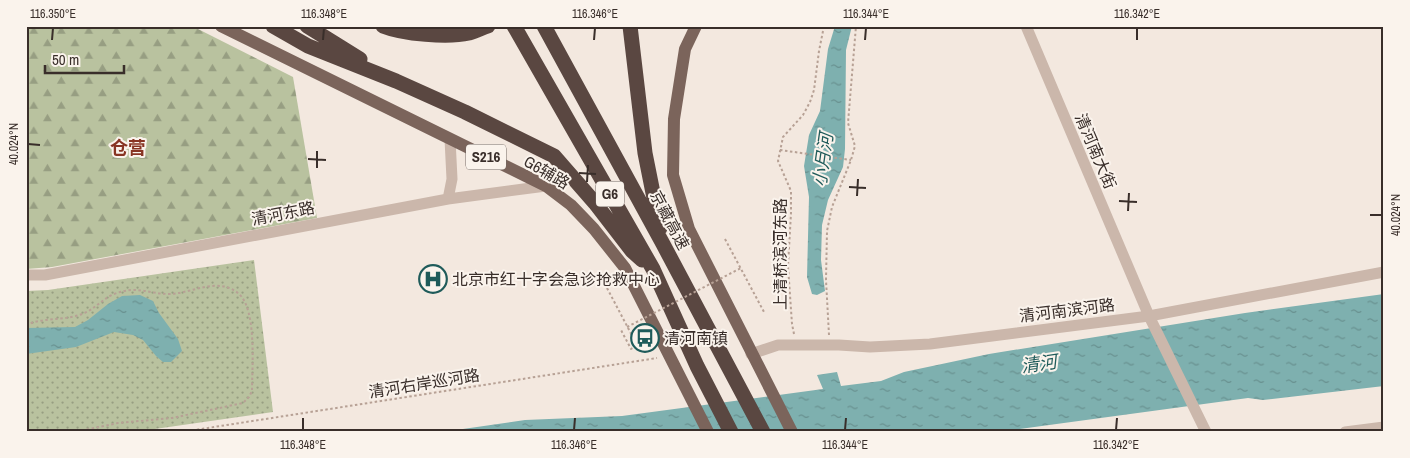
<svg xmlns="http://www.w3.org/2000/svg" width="1410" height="458" viewBox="0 0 1410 458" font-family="'Archivo Narrow','Noto Sans SC',sans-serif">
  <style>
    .grass { fill: url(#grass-dots) }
    .forest { fill: url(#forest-firs) }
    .water { fill: url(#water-ripples) }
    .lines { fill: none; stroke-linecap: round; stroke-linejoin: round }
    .path { stroke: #b7a195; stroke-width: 2; stroke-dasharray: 2.5 2.5; stroke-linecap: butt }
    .minor { stroke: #cbb7ab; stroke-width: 11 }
    .major { stroke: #7b645b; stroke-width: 12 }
    .highway { stroke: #5a4741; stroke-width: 15 }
    .path-bridge { stroke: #b7a195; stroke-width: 2; stroke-dasharray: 2.5 2.5; stroke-linecap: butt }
    .ticks { fill: none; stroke: #392e2a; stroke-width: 2 }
    .labels { text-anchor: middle; stroke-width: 4; stroke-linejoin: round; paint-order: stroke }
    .shield { fill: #faf3ec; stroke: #736964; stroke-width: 1 }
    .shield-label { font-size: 15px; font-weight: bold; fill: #392e2a }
    .street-label { font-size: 16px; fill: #392e2a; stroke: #faf3ec }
    .poi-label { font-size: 16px; fill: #392e2a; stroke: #faf3ec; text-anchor: start }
    .neighbourhood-label { font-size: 18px; font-weight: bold; fill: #883423; stroke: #faf3ec }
    .water-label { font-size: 18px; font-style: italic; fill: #1f5b5a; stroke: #faf3ec }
    .neatline { fill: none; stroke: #392e2a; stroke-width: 2 }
    .ticks-label { font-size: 12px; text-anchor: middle; fill: #392e2a }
  </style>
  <defs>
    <pattern id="grass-dots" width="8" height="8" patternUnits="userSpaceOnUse" patternTransform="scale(1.25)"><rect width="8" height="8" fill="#b9c29f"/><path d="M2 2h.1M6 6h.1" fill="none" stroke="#979e82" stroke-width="1.8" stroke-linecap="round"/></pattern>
    <pattern id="forest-firs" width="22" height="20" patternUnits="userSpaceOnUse" patternTransform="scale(1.25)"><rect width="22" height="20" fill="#b9c29f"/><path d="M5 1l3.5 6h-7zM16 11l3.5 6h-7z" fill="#979e82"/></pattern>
    <pattern id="water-ripples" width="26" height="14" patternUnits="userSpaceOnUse" patternTransform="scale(1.25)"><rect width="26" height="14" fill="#7eb0af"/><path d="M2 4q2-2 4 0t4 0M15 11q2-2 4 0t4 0" fill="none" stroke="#68908f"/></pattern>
  </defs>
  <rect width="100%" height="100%" fill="#f3e8df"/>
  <path class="grass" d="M254 260 273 412 134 432H26V291L48 290Z"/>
  <path class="forest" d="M26 26H192L293 77 317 218 52 267 26 269Z"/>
  <path class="water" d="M835 26H852L846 50 845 149 843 167 828 200 822 225 821 260 825 291 817 295 812 294 807 277 809 197 804 166 809 135 820 111 828 49Z
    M1384 294V386L1263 400 1248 398 998 432H442L525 420 622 416 823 389 817 375 837 372 841 386 881 381 904 372 989 354 1245 313Z
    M140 295 153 301 159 313 178 339 182 351 171 362H163L156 356 143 340 133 335 114 332 76 347 26 354V328L75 327 88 320 108 304 122 296Z"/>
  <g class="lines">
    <path class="path" d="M780 150 851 160
      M725 239 764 312
      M607 288 637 345 631 349 621 330
      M26 325C44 317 64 321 82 314 94 310 102 299 114 294 138 285 148 294 170 294 193 293 219 276 239 294 257 310 252 368 252 391L249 397 243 403 172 418 118 423 75 432
      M794 334 792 324 788 266 791 213V191L778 161 783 137 803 115 810 102 814 90 819 51 824 26
      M829 335 826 280 827 231 832 207 851 160 855 146 848 123 856 26
      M182 432 657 358"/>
    <path class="minor" d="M1026 26 1149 316 1206 432
      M448 199 452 179 450 139
      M26 275H45L448 199 546 186
      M751 354 778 345H839L870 347 930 344 1149 316 1384 272
      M1345 432 1384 427"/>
    <path class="major" d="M221 26 546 186 571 205 594 229 625 268 708 432
      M696 26 685 49 674 119 673 175 689 229 792 432"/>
    <path class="highway" d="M273 26 308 46 396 81 465 112 554 156 595 203 632 251 642 260
      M307 26 360 59
      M383 26C403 34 448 38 469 33 476 31 482 28 488 26
      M514 26 653 269 697 366 731 432
      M544 26 663 244 763 432
      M630 26 645 153 660 228"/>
    <path class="path-bridge" d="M627 327 741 268"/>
  </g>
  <path class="ticks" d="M52 40 53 28M323 40 324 28M594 40 595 28M865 40 866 28M1137 40V28M28 144 40 145M308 159 326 160M317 168V151M579 173 596 174M587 182 588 165M849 187 866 188M857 196 858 179M1119 201 1137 202M1128 211 1129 193M1370 215H1382M303 430V418M574 430 575 418M845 430 846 418M1116 430 1117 418"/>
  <defs>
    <symbol id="hospital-ring" viewBox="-11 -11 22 22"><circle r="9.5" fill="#faf3ec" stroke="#1f5b5a" stroke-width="1.5"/><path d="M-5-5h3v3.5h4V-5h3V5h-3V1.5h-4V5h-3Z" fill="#1f5b5a"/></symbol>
    <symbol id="bus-ring" viewBox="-11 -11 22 22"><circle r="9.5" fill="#faf3ec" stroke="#1f5b5a" stroke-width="1.5"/><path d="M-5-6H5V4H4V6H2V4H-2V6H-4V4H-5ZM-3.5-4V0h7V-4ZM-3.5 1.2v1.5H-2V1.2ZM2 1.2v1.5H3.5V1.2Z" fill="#1f5b5a"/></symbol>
  </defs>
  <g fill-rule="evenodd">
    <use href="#hospital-ring" x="417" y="263" width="32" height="32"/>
    <use href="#bus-ring" x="629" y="322" width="32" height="32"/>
  </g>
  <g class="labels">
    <g class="shield">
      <rect x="466" y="144.5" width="40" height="25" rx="4"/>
      <rect x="596" y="181.5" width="28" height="25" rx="4"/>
    </g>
    <g class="shield-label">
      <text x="486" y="162">S216</text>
      <text x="610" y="199">G6</text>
    </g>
    <g class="street-label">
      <text transform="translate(1096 151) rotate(67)" y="6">清河南大街</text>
      <text transform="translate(547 172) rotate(30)" y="6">G6辅路</text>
      <text transform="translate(283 213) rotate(-11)" y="6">清河东路</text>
      <text transform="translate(670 220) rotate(62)" y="6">京藏高速</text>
      <text transform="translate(780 254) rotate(-90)" y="6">上清桥滨河东路</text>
      <text transform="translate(1067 310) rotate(-7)" y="6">清河南滨河路</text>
      <text transform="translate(424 383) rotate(-9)" y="6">清河右岸巡河路</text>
    </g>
    <g class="poi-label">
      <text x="452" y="285">北京市红十字会急诊抢救中心</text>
      <text x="664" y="344">清河南镇</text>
    </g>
    <g class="neighbourhood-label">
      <text x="128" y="154">仓营</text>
    </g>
    <g class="water-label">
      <text transform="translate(823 160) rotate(-82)" y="6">小月河</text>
      <text transform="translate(1039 364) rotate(-8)" y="6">清河</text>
    </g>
  </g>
  <rect width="1410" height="458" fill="none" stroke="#faf3ec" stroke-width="55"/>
  <path d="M45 65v8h79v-8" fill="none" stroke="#392e2a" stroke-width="2.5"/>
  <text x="52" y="65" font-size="15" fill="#392e2a" stroke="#faf3ec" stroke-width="4" paint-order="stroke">50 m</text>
  <rect x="28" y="28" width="1354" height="402" class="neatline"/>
  <g class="ticks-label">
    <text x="53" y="18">116.350°E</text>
    <text x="324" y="18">116.348°E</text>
    <text x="595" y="18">116.346°E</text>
    <text x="866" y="18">116.344°E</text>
    <text x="1137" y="18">116.342°E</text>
    <text transform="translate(14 144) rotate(-90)" y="4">40.024°N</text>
    <text transform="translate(1396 215) rotate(-90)" y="4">40.024°N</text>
    <text x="303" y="449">116.348°E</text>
    <text x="574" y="449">116.346°E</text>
    <text x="845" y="449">116.344°E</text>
    <text x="1116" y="449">116.342°E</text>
  </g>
</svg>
